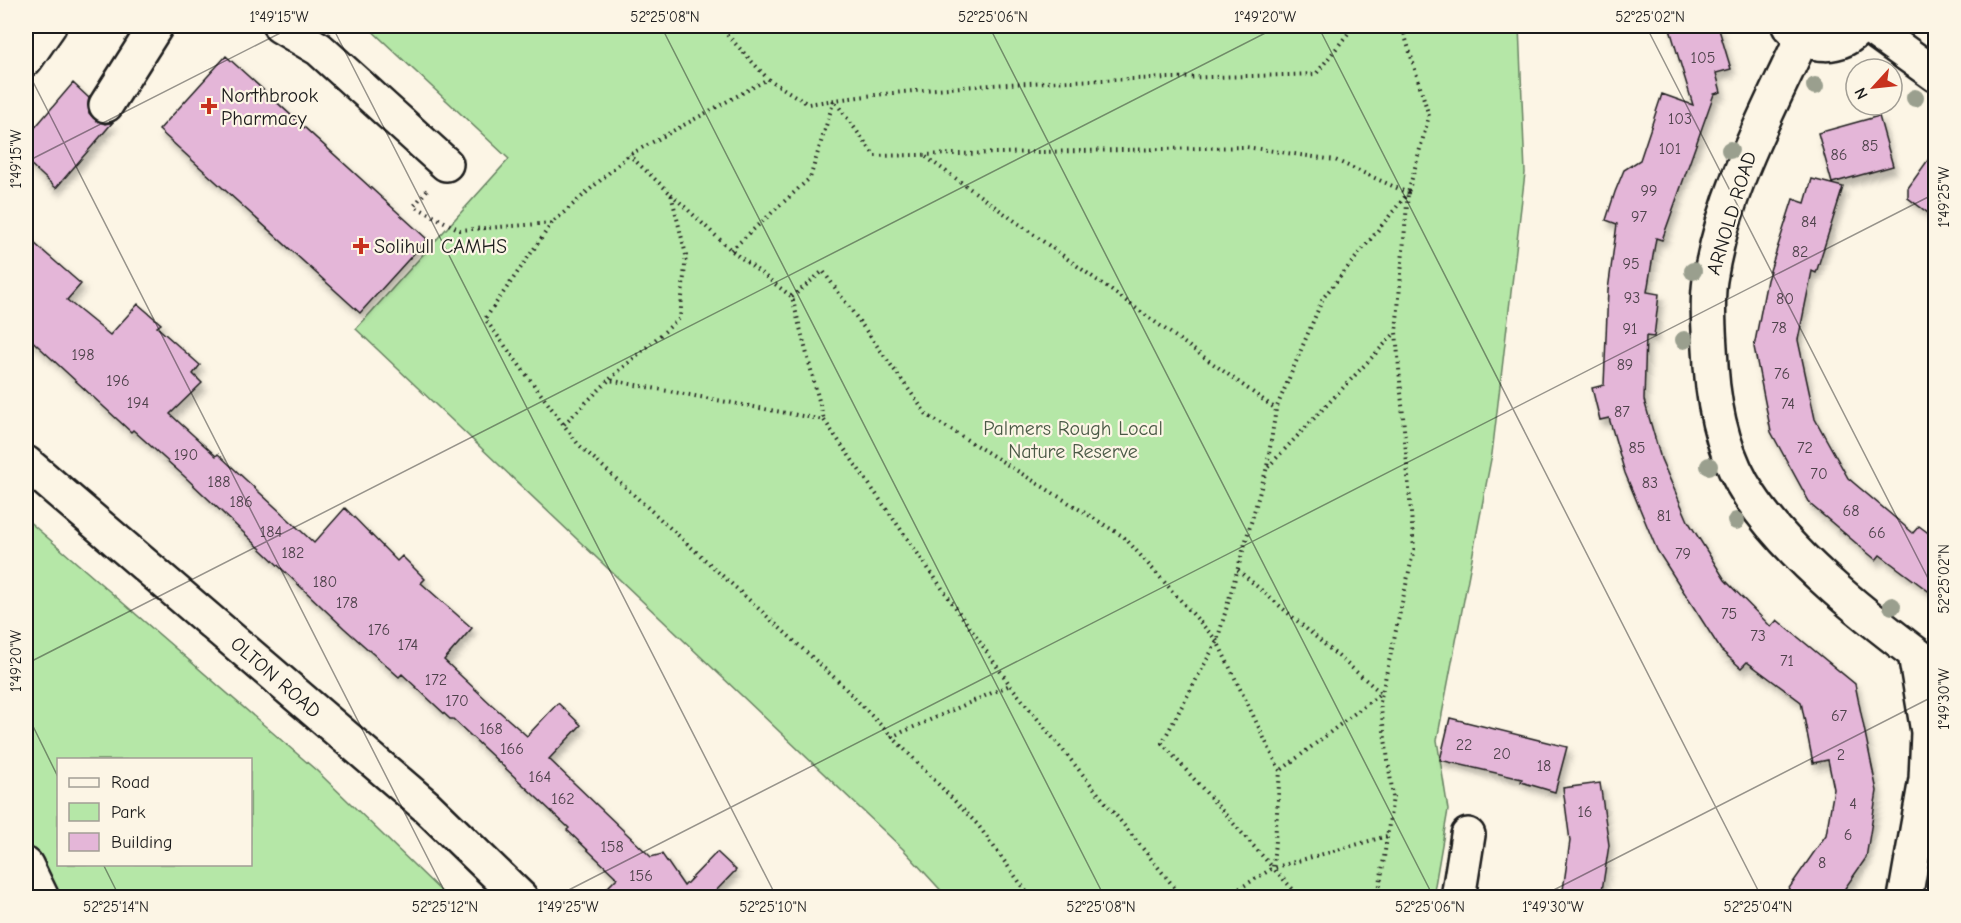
<svg xmlns="http://www.w3.org/2000/svg" width="1961" height="923" viewBox="0 0 1961 923" font-family="'Comic Neue',sans-serif">
  <style>
    .green { fill: #b5e7a7; stroke: #688262; stroke-width: 1.5; fill-rule: evenodd }
    .building { fill: #e4b6d8; stroke: #1c1c1c; stroke-width: 1.5; filter: url(#shadow) }
    .lines { fill: none; stroke-linecap: round; stroke-linejoin: round }
    .minor-casing { stroke: #1c1c1c; stroke-width: 38 }
    .path { stroke: #1c1c1c; stroke-width: 4; stroke-dasharray: 1.5 4.5; stroke-linecap: butt }
    .minor { stroke: #fcf5e5; stroke-width: 33 }
    .tree { fill: #9a9f8e }
    .ticks { fill: none; stroke: #1c1c1c; stroke-width: 1.5; stroke-opacity: 0.45 }
    .poi-dot { fill: #c8321e; stroke: #fcf5e5; stroke-width: 2 }
    .labels { text-anchor: middle; stroke-width: 4.5; stroke-linejoin: round; paint-order: stroke }
    .number-label { font-size: 16px; fill: #4e424b }
    .poi-label { font-size: 20px; fill: #1c1c1c; stroke: #fcf5e5; text-anchor: start }
    .street-label { font-size: 20px; fill: #1c1c1c; stroke: #fcf5e5 }
    .park-label { font-size: 20px; fill: #4a5946; stroke: #fcf5e5 }
    .neatline { fill: none; stroke: #1c1c1c; stroke-width: 2 }
    .ticks-label { font-size: 15px; text-anchor: middle; fill: #1c1c1c }
  </style>
  <defs>
    <filter id="shadow"><feDropShadow dx="3.5" dy="6" stdDeviation="3" flood-color="#0004"/></filter>
  </defs>
  <rect width="100%" height="100%" fill="#fcf5e5"/>
  <filter id="ink" filterUnits="userSpaceOnUse"><feTurbulence type="fractalNoise" baseFrequency=".0167" numOctaves="2"/><feDisplacementMap in="SourceGraphic" scale="12" xChannelSelector="R" yChannelSelector="G"/><feConvolveMatrix kernelMatrix="1 2 1 2 8 2 1 2 1" color-interpolation-filters="sRGB"/></filter>
  <g filter="url(#ink)">
    <path class="green" d="M367 26H1519L1525 173 1492 454 1437 740 1448 810 1433 897H947L903 849 356 329 509 159Z
      M26 519 317 771 447 897H26ZM58 760H250V864H58Z"/>
    <path class="building" d="M1669 26H1718L1731 69 1716 73 1721 92 1714 94 1662 240 1656 238 1647 292 1659 294 1654 337 1646 336 1644 400 1661 459 1688 521 1725 580 1771 627 1777 620 1855 684 1877 791 1866 858 1839 897H1783L1826 835 1834 789 1828 760 1813 763 1801 702 1747 662 1741 668 1721 650 1657 550 1625 473 1609 418 1600 420 1592 388 1604 385 1608 290 1617 224 1606 220 1615 192 1624 170 1640 160 1662 94 1693 105Z
      M226 56 427 239 360 313 159 130Z
      M73 83 89 98V113L96 120 105 124 113 122 56 188 26 160V138Z
      M1879 116 1893 166 1832 183 1818 133Z
      M1935 150V218L1908 198V188Z
      M1812 179 1843 187 1816 273 1812 271 1798 340 1815 419 1848 478 1913 533 1919 526 1935 538V596L1880 555 1876 560 1811 505 1771 432 1754 347 1767 280 1793 199 1805 203Z
      M26 236 81 284 67 300 110 335 138 304 161 324 157 327 200 365 193 374 202 383 170 414 216 456 218 454 314 543 345 508 397 561 402 556 425 579 421 583 472 628 444 660 492 705 527 736 558 703 581 725 549 759 651 857 662 854 684 886 717 852 736 870 710 897H598L617 878 567 830 569 828 453 719H450L402 674 399 677 344 628 184 476 133 430 131 432 26 335Z
      M1450 718 1567 747 1555 792 1521 782 1522 779 1440 760Z
      M1600 783 1609 845 1601 897H1562L1570 841 1563 788Z"/>
    <g class="lines">
      <defs>
        <path id="minor" d="M280 26 319 49 446 164
          M1789 26C1811 49 1840 50 1861 26
          M1868 26 1936 75
          M1802 38C1766 116 1723 194 1710 280 1706 308 1710 339 1711 366 1714 410 1725 459 1750 496 1792 560 1874 623 1936 669
          M26 59 49 26
          M106 105 156 26
          M26 463 426 806 521 898
          M1915 654 1928 732 1926 779
          M26 865 42 898
          M1458 898 1468 835
          M1905 898 1926 779 1936 773"/>
      </defs>
      <use href="#minor" class="minor-casing"/>
      <path class="path" d="M719 26 768 79
        M926 157 1276 409
        M427 190 414 206 460 230 552 223 629 155 768 79 808 104C975 78 1147 80 1316 74L1354 26
        M671 194 731 250 792 297 824 420
        M552 223 485 319 578 444 838 681 978 825 1031 898
        M731 250 810 178 834 100 875 156 1246 147 1335 160 1408 193 1323 298 1276 409 1267 467 1217 641 1162 743 1273 868
        M792 297 823 271 927 415 1124 537 1217 641 1280 771 1273 868 1301 898
        M610 379 680 318 686 255 671 194 629 155
        M564 424 609 380 824 420 1010 685 1183 898
        M1268 467 1395 333
        M1238 570 1381 693 1280 771
        M891 737 1010 685
        M1224 898 1273 868 1387 836
        M1378 898 1393 797 1380 702 1414 549 1396 332 1408 193 1429 116 1402 26"/>
      <use href="#minor" class="minor"/>
    </g>
    <g class="tree">
      <circle cx="1815" cy="86" r="9"/>
      <circle cx="1915" cy="98" r="9"/>
      <circle cx="1730" cy="150" r="9"/>
      <circle cx="1693" cy="271" r="9"/>
      <circle cx="1684" cy="340" r="9"/>
      <circle cx="1709" cy="466" r="9"/>
      <circle cx="1736" cy="521" r="9"/>
      <circle cx="1892" cy="606" r="9"/>
    </g>
  </g>
  <path class="ticks" d="M332 26 777 898M661 26 1105 898M989 26 1434 898M1318 26 1762 898M1646 26 1936 594M26 68 448 898M26 162 294 26M26 664 1279 26M26 712 58 777M103 864 120 898M553 898 1936 193M1538 898 1936 695"/>
  <g class="poi-dot">
    <path d="M206 97h6v6h6v6h-6v6h-6v-6h-6v-6h6z"/>
    <path d="M358 237h6v6h6v6h-6v6h-6v-6h-6v-6h6z"/>
  </g>
  <g class="labels">
    <g class="number-label">
      <text x="1703" y="63">105</text>
      <text x="1680" y="124">103</text>
      <text x="1870" y="151">85</text>
      <text x="1670" y="154">101</text>
      <text x="1839" y="160">86</text>
      <text x="1649" y="196">99</text>
      <text x="1639" y="222">97</text>
      <text x="1809" y="227">84</text>
      <text x="1800" y="257">82</text>
      <text x="1631" y="269">95</text>
      <text x="1632" y="303">93</text>
      <text x="1785" y="304">80</text>
      <text x="1779" y="333">78</text>
      <text x="1630" y="334">91</text>
      <text x="83" y="360">198</text>
      <text x="1625" y="370">89</text>
      <text x="1782" y="379">76</text>
      <text x="118" y="386">196</text>
      <text x="138" y="408">194</text>
      <text x="1788" y="409">74</text>
      <text x="1622" y="417">87</text>
      <text x="1637" y="453">85</text>
      <text x="1805" y="453">72</text>
      <text x="186" y="460">190</text>
      <text x="1819" y="479">70</text>
      <text x="219" y="487">188</text>
      <text x="1650" y="488">83</text>
      <text x="241" y="507">186</text>
      <text x="1851" y="516">68</text>
      <text x="1664" y="521">81</text>
      <text x="271" y="537">184</text>
      <text x="1877" y="538">66</text>
      <text x="293" y="558">182</text>
      <text x="1683" y="559">79</text>
      <text x="325" y="587">180</text>
      <text x="347" y="608">178</text>
      <text x="1729" y="619">75</text>
      <text x="379" y="635">176</text>
      <text x="1758" y="641">73</text>
      <text x="408" y="650">174</text>
      <text x="1787" y="666">71</text>
      <text x="436" y="685">172</text>
      <text x="457" y="706">170</text>
      <text x="1839" y="721">67</text>
      <text x="491" y="734">168</text>
      <text x="1464" y="750">22</text>
      <text x="512" y="754">166</text>
      <text x="1502" y="759">20</text>
      <text x="1841" y="760">2</text>
      <text x="1544" y="771">18</text>
      <text x="540" y="782">164</text>
      <text x="563" y="804">162</text>
      <text x="1853" y="809">4</text>
      <text x="1585" y="817">16</text>
      <text x="1848" y="840">6</text>
      <text x="612" y="852">158</text>
      <text x="1822" y="868">8</text>
      <text x="641" y="881">156</text>
    </g>
    <g class="poi-label">
      <text x="221" y="102">Northbrook<tspan x="221" dy="23">Pharmacy</tspan></text>
      <text x="374" y="253">Solihull CAMHS</text>
    </g>
    <g class="street-label">
      <text transform="translate(1731 213) rotate(-73)" y="7">ARNOLD ROAD</text>
      <text transform="translate(276 677) rotate(41)" y="7">OLTON ROAD</text>
    </g>
    <g class="park-label">
      <text x="1073" y="435">Palmers Rough Local<tspan x="1073" dy="23">Nature Reserve</tspan></text>
    </g>
  </g>
  <rect width="1961" height="923" fill="none" stroke="#fcf5e5" stroke-width="66"/>
  <rect x="57" y="758" width="195" height="108" fill="#fcf5e5" stroke="#a29e95" stroke-width="1.5"/>
  <rect x="69" y="778" width="30" height="9" fill="#fcf5e5" stroke="#a29e95" stroke-width="1.5"/>
  <text x="111" y="788" font-size="18" fill="#1c1c1c">Road</text>
  <rect x="69" y="803" width="30" height="18" fill="#b5e7a7" stroke="#a29e95" stroke-width="1.5"/>
  <text x="111" y="818" font-size="18" fill="#1c1c1c">Park</text>
  <rect x="69" y="833" width="30" height="18" fill="#e4b6d8" stroke="#a29e95" stroke-width="1.5"/>
  <text x="111" y="848" font-size="18" fill="#1c1c1c">Building</text>
  <g transform="translate(1874 87) rotate(243)"><circle r="28" fill="#fcf5e5" stroke="#a29e95" stroke-width="1.5"/>
  <path d="M0-4.5L10 22L0 15L-10 22Z" fill="#c8321e"/>
  <text y="-9" font-size="16" font-weight="bold" text-anchor="middle" fill="#1c1c1c">N</text>
  </g>
  <rect x="33" y="33" width="1895" height="857" class="neatline"/>
  <g class="ticks-label">
    <text x="279" y="22">1°49'15"W</text>
    <text x="665" y="22">52°25'08"N</text>
    <text x="993" y="22">52°25'06"N</text>
    <text x="1265" y="22">1°49'20"W</text>
    <text x="1650" y="22">52°25'02"N</text>
    <text transform="translate(16 159) rotate(-90)" y="5">1°49'15"W</text>
    <text transform="translate(1944 197) rotate(-90)" y="5">1°49'25"W</text>
    <text transform="translate(1944 579) rotate(-90)" y="5">52°25'02"N</text>
    <text transform="translate(16 661) rotate(-90)" y="5">1°49'20"W</text>
    <text transform="translate(1944 699) rotate(-90)" y="5">1°49'30"W</text>
    <text x="116" y="912">52°25'14"N</text>
    <text x="445" y="912">52°25'12"N</text>
    <text x="568" y="912">1°49'25"W</text>
    <text x="773" y="912">52°25'10"N</text>
    <text x="1101" y="912">52°25'08"N</text>
    <text x="1430" y="912">52°25'06"N</text>
    <text x="1553" y="912">1°49'30"W</text>
    <text x="1758" y="912">52°25'04"N</text>
  </g>
</svg>
